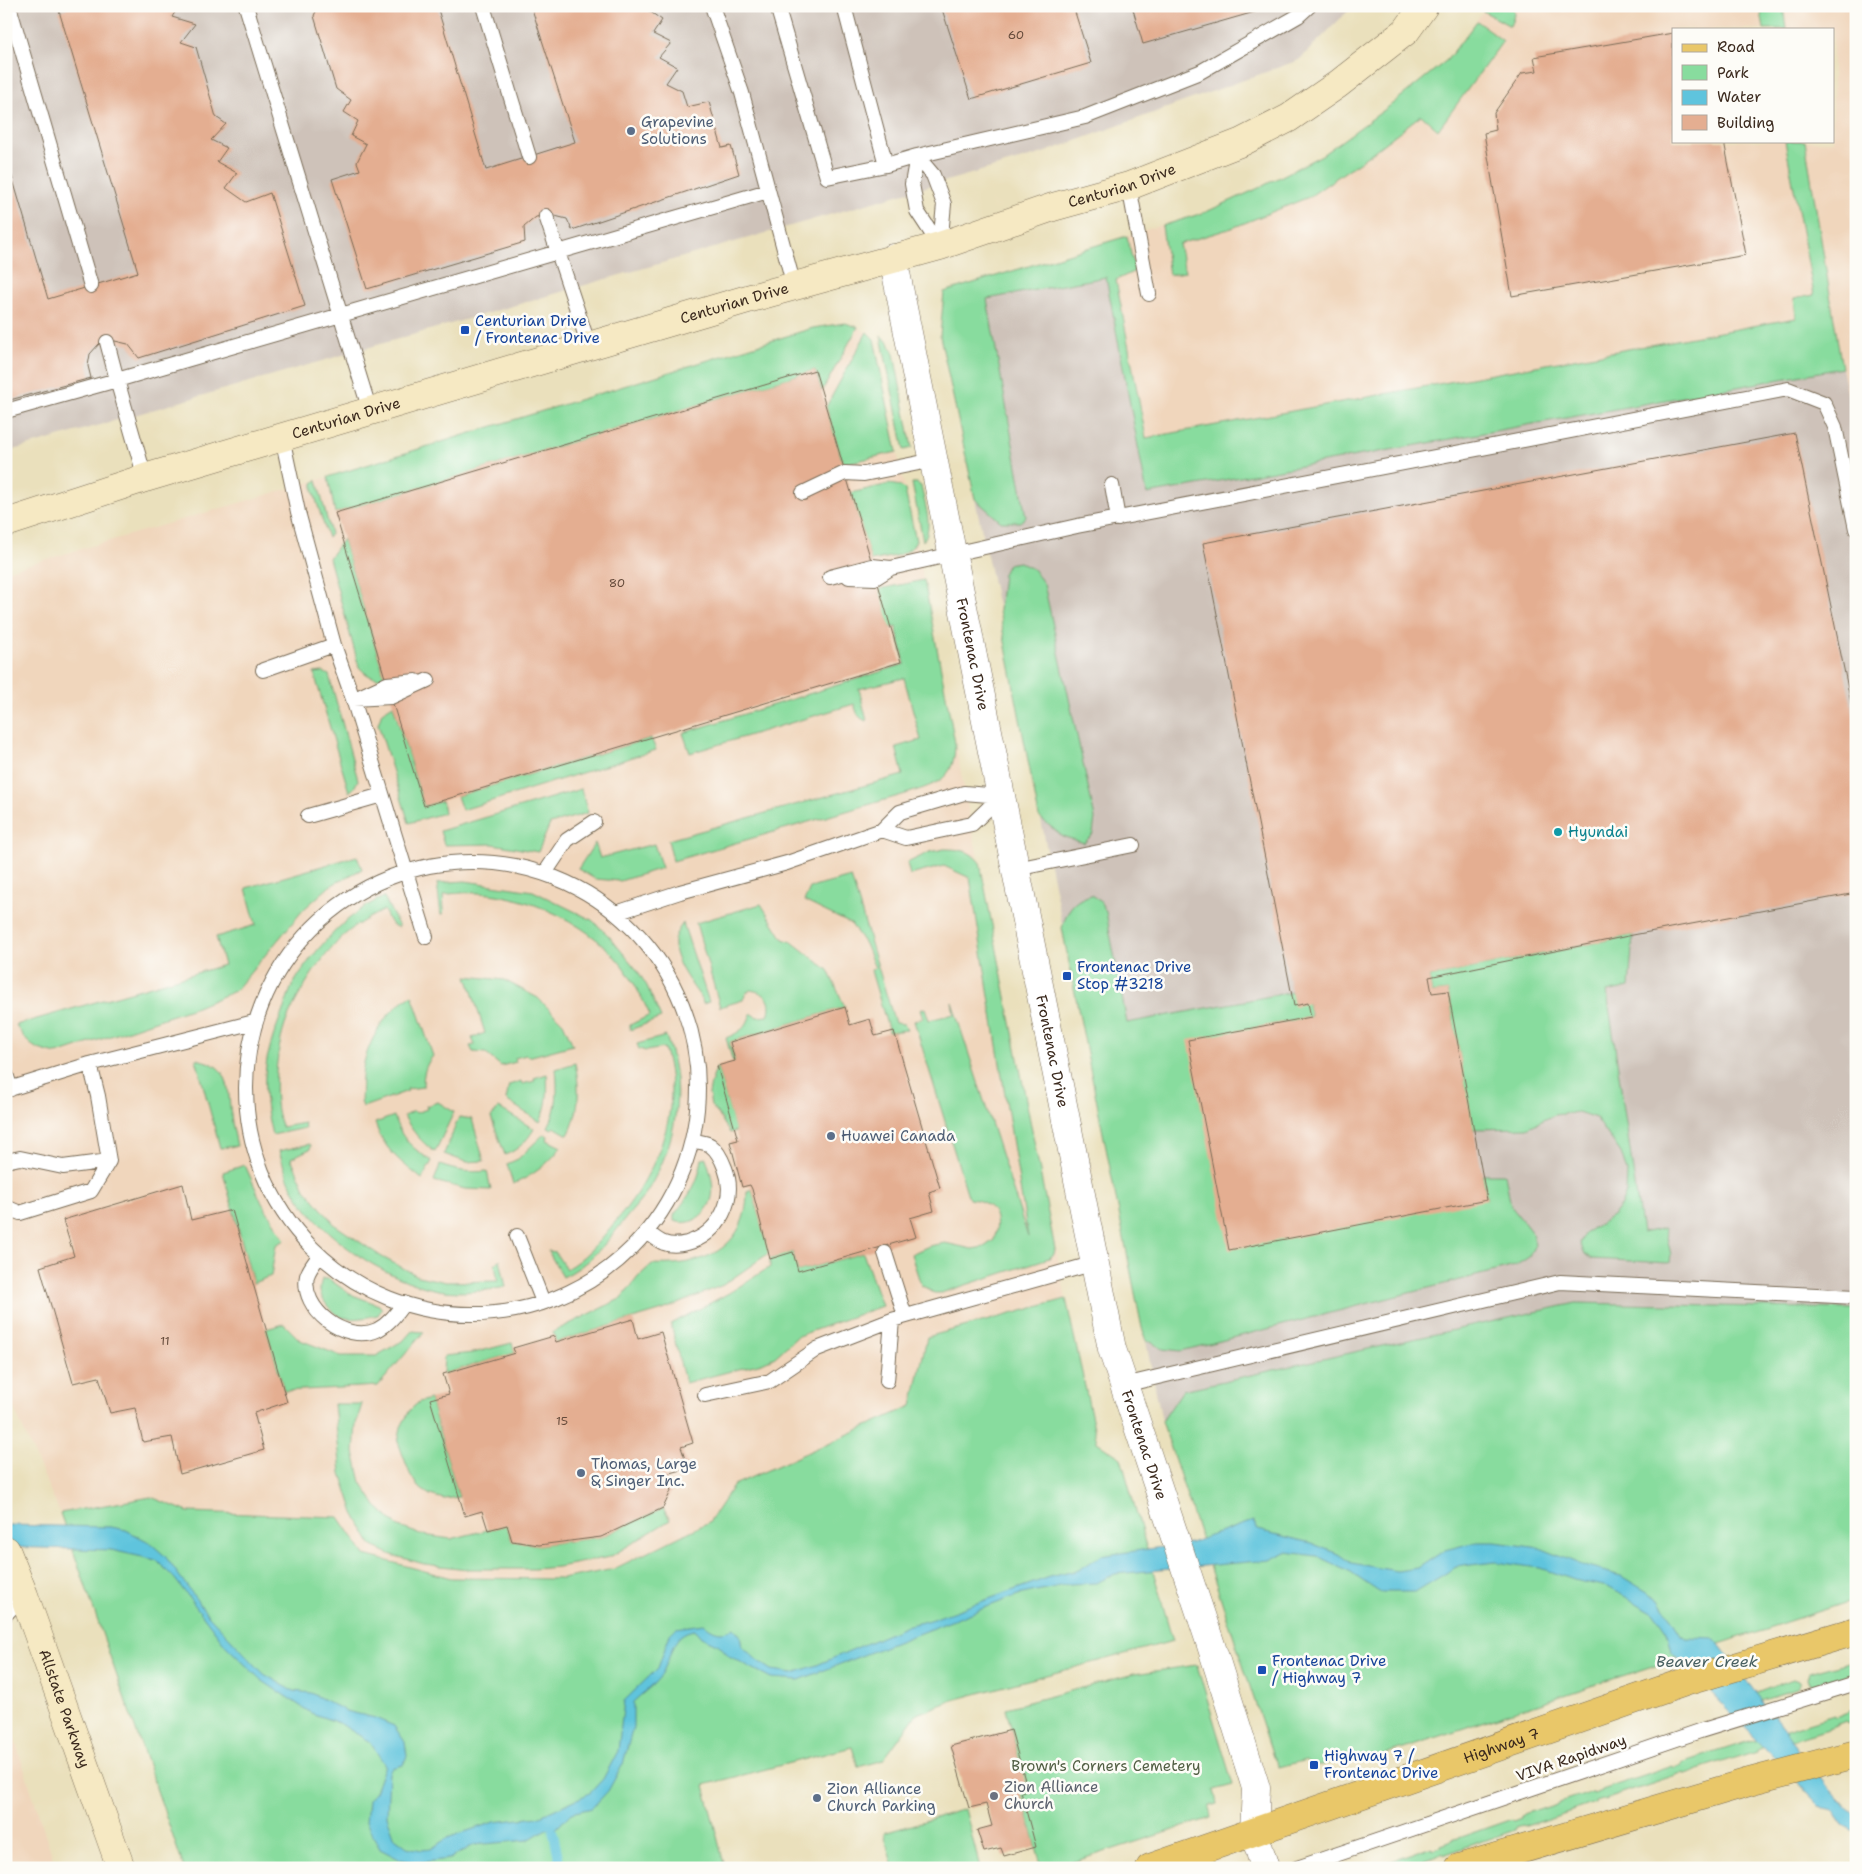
<svg xmlns="http://www.w3.org/2000/svg" width="1862" height="1874" viewBox="0 0 1862 1874" font-family="'Shantell Sans',sans-serif">
  <style>
    .built { fill: #f0d6bc; fill-rule: evenodd }
    .industrial { fill: #cec2b9 }
    .green { fill: #88dc9e; stroke: #62835e }
    .water { fill: #5fc4dd; stroke: #4d777e }
    .lines { fill: none; stroke-linecap: round; stroke-linejoin: round }
    .stream { stroke: #5fc4dd; stroke-width: 9 }
    .building { fill: #e4ae91 }
    .lane-casing { stroke: #786a55; stroke-width: 16 }
    .street-casing { stroke: #786a55; stroke-width: 29 }
    .secondary-casing { stroke: #786a55; stroke-width: 29 }
    .primary-casing { stroke: #786a55; stroke-width: 29 }
    .lane { stroke: #fff; stroke-width: 14 }
    .street { stroke: #fff; stroke-width: 28 }
    .secondary { stroke: #f6e9c3; stroke-width: 28 }
    .primary { stroke: #e9c769; stroke-width: 28 }
    .service-dot { fill: #5c6f8a; stroke: #fdfcf7; stroke-width: 2 }
    .transit-dot { fill: #1a4fb4; stroke: #fdfcf7; stroke-width: 2 }
    .culture-dot { fill: #0f9aa8; stroke: #fdfcf7; stroke-width: 2 }
    .worship-dot { fill: #6b7280; stroke: #fdfcf7; stroke-width: 2 }
    .labels { text-anchor: middle; stroke-width: 5; stroke-linejoin: round; paint-order: stroke }
    .number-label { font-size: 12px; fill: #654b3b }
    .service-label { font-size: 15px; fill: #4e5e75; stroke: #fdfcf7; text-anchor: start }
    .street-label { font-size: 15px; fill: #3b2a1e; stroke: #fdfcf7 }
    .transit-label { font-size: 15px; fill: #164399; stroke: #fdfcf7; text-anchor: start }
    .culture-label { font-size: 15px; fill: #0d838f; stroke: #fdfcf7; text-anchor: start }
    .park-label { font-size: 15px; fill: #525f44; stroke: #fdfcf7 }
    .worship-label { font-size: 15px; fill: #5b616d; stroke: #fdfcf7; text-anchor: start }
    .water-label { font-size: 16px; font-style: italic; fill: #486061; stroke: #fdfcf7 }
  </style>
  <rect width="100%" height="100%" fill="#fdfcf7"/>
  <filter id="ink" filterUnits="userSpaceOnUse"><feTurbulence type="fractalNoise" baseFrequency=".02" numOctaves="2"/><feDisplacementMap in="SourceGraphic" scale="10" xChannelSelector="R" yChannelSelector="G"/><feConvolveMatrix kernelMatrix="1 2 1 2 8 2 1 2 1" color-interpolation-filters="sRGB"/></filter>
  <filter id="wash" filterUnits="userSpaceOnUse"><feTurbulence type="fractalNoise" baseFrequency=".0096" numOctaves="4" result="noise"/><feDisplacementMap in="SourceGraphic" scale="20" xChannelSelector="R" yChannelSelector="G"/><feGaussianBlur stdDeviation="1.12" result="paint"/><feColorMatrix in="noise" values="0 0 0 0 0 0 0 0 0 0 0 0 0 0 0 0 0 1.4 0 .05"/><feComposite in="paint" operator="in"/></filter>
  <g filter="url(#wash)">
    <rect width="100%" height="100%" fill="#eae0bc"/>
    <path class="built" d="M1487 6H1856V433L1841 368 1147 494 1106 277 1102 243 1206 212 1261 187 1322 155 1387 108 1447 60ZM1673 29H1833V141H1673Z
      M845 323 858 327 874 339 897 452 916 541 953 733 1066 1299 927 1337 913 1406 734 1485 709 1522 614 1569 562 1579 451 1578 365 1555 339 1517 188 1512 151 1497 60 1513 12 1404 6 1395V571L328 477 831 324Z
      M6 1712 56 1868H6Z"/>
    <path class="industrial" d="M6 6H1353L1299 60 1040 154 6 452Z
      M1106 277 1147 494 1842 368 1856 433V1309L1576 1303 1183 1390 1162 1421 999 611 940 336 944 292Z"/>
    <path class="green" d="M1487 6H1512C1516 13 1513 19 1510 26L1483 11Z
      M1760 6H1783L1786 29H1764Z
      M1477 21 1503 41 1438 130 1421 115 1369 155 1309 197 1232 228 1179 244 1185 272 1169 275 1162 226 1206 212 1261 187 1322 155 1387 108 1447 60Z
      M1785 141H1805L1842 368 1147 494 1106 277 987 299 1026 517 1020 522H1001L975 499 940 336 944 292 1127 236 1135 271 1116 280 1146 438 1796 318 1794 299 1814 295Z
      M845 323 858 327 822 391 815 370 335 513 328 477 334 475 813 328Z
      M867 332 874 339 897 452 843 464 826 407Z
      M881 336 889 343 894 354 912 448 904 450Z
      M317 480 331 534 328 538 313 490V483Z
      M912 483H917L921 486C924 502 934 527 923 541Z
      M889 484 901 486 905 490 916 541C909 557 886 557 871 561L851 493Z
      M343 539 385 678C373 679 367 676 359 667L329 558Z
      M1019 562 1033 569 1044 584 1095 818 1093 834 1084 843 1062 836 1039 817 999 611 1003 574 1008 564Z
      M924 580 955 743C955 779 939 783 909 793L673 861 668 840 903 775 896 747 921 740 904 678 859 689 867 721C857 718 857 712 854 704L690 753 683 733 905 664 896 627 890 628 879 589Z
      M323 672 329 675 358 780 354 788 349 792 314 673Z
      M393 705 424 806 442 801 444 813 409 823 378 724 382 712Z
      M651 738 656 750 462 810 457 796Z
      M581 789 588 813 550 824 538 852 493 844 444 845 440 831Z
      M595 843 600 858 654 844 662 868 620 881 595 879 578 869Z
      M944 849C959 849 971 850 980 863L1055 1249 1054 1254 1049 1258 941 1293H934L921 1285 911 1254 929 1246 945 1243 972 1249 984 1247 994 1240C1001 1217 994 1201 969 1199L914 1021 923 1018 920 1010 925 1008 929 1020 954 1014 952 1002 1028 1237 970 878 944 866 910 875 907 863 930 852Z
      M357 856 362 869 330 886 304 909 235 991 197 1007 57 1054C33 1049 29 1046 16 1025L224 965 216 937 256 925 246 888Z
      M851 877 895 1023 904 1024 907 1030 889 1032 872 974 871 970 875 968 865 944 851 924 804 901 810 888Z
      M465 881 533 891 592 920 608 935 637 970 647 986 661 1018 630 1030V1025L650 1015C640 994 630 973 614 956 575 913 501 884 443 895L444 910 443 914 441 915 437 883Z
      M1091 895 1100 901 1106 912 1127 1023 1292 992 1308 1003 1311 1017 1189 1041 1487 1200 1482 1174H1505L1511 1206 1532 1233 1535 1244 1529 1257 1515 1266 1181 1351 1163 1349 1147 1340 1142 1328 1062 928C1068 910 1071 901 1091 895Z
      M384 897 399 927C389 927 388 917 384 910 364 920 346 930 332 948 315 967 300 991 289 1015 277 1040 269 1101 282 1127L304 1123 305 1128 272 1135C266 1109 262 1086 267 1059 271 1041 277 1025 284 1008 287 1000 289 991 294 983 313 951 349 911 384 897Z
      M761 904 783 939 792 942 828 970 845 1007 730 1042 735 1061 733 1062 726 1038C740 1032 747 1028 751 1013L757 1017 768 1016C774 1000 765 992 750 990L745 994 743 1000 720 1007 696 923Z
      M683 923 709 1002 703 1004 702 999C692 985 672 960 674 941 675 934 679 929 683 923Z
      M1633 935 1629 987 1607 992 1642 1233 1665 1228 1671 1255 1670 1263 1591 1259 1585 1254 1580 1243 1584 1234 1613 1215 1621 1205 1626 1192 1627 1172 1621 1153 1596 1118 1578 1112 1554 1115 1527 1128 1473 1129 1448 991 1432 993 1429 977Z
      M467 976 504 980 538 998 563 1023 573 1045 528 1057 526 1055 515 1058 516 1062 501 1066 485 1053 473 1052 470 1046 475 1045 472 1038 485 1033Z
      M412 995 433 1056C425 1065 423 1075 423 1087L407 1089 408 1091 363 1107 361 1101C362 1089 361 1074 364 1063 370 1037 389 1008 412 995Z
      M666 1036C686 1090 677 1142 648 1190 641 1202 630 1212 622 1223 606 1244 587 1266 563 1277L548 1251 555 1252 566 1269C584 1259 597 1244 610 1228 653 1180 686 1112 664 1048L646 1051 639 1049 637 1044Z
      M196 1059C232 1066 227 1086 231 1115 232 1125 235 1135 237 1146L220 1148Z
      M575 1063C580 1086 580 1114 568 1135L554 1127 552 1129 548 1127C558 1109 558 1089 556 1069Z
      M717 1066 736 1131 730 1133 718 1114 711 1106 709 1094 711 1083Z
      M547 1074C548 1091 548 1106 540 1122L506 1100 509 1085 521 1081 522 1084 535 1081 534 1078Z
      M438 1102 454 1112 435 1152C421 1142 412 1131 404 1116L414 1111 416 1113 427 1109 426 1106Z
      M499 1108 534 1129C527 1141 518 1150 505 1155L491 1117Z
      M394 1116C399 1137 414 1150 432 1161L422 1179C402 1163 383 1149 375 1123Z
      M459 1117 472 1119 484 1161 466 1162 444 1154Z
      M544 1134 548 1136 547 1140 561 1147C550 1163 531 1177 513 1184L507 1164 518 1159Z
      M310 1144 311 1146 310 1149 291 1158 305 1189 335 1225 382 1257 418 1276 446 1282 498 1281 495 1265 500 1259 506 1287C484 1291 459 1294 438 1290 385 1280 317 1235 292 1187 286 1176 283 1163 279 1151Z
      M706 1158C713 1179 719 1201 700 1216 692 1223 684 1224 674 1221V1215C689 1195 698 1185 702 1159Z
      M245 1165 262 1203 285 1240 276 1245 271 1276 253 1283 223 1172Z
      M440 1165C456 1171 470 1173 487 1171L491 1190 465 1189 434 1181Z
      M752 1189 769 1253 723 1285 663 1310 556 1342 553 1332 622 1298 638 1277 652 1264C703 1267 747 1249 747 1191Z
      M793 1252 798 1271 863 1253 882 1306 798 1336 775 1357 762 1363 685 1383 671 1324 729 1293 770 1267V1259Z
      M322 1279H329L350 1294 379 1305 382 1309 378 1315C367 1317 357 1320 346 1318 335 1317 322 1302 320 1291 320 1287 321 1282 322 1279Z
      M1066 1299 1097 1442 1121 1458 1173 1641 953 1700 917 1714 883 1760 858 1767 852 1747 704 1785 725 1868H184L60 1513 151 1497 188 1512 339 1517 365 1555 451 1578 562 1579 614 1569 709 1522 734 1485 912 1406 927 1337Z
      M1576 1303 1856 1309V1599L1367 1760 1364 1755 1313 1767 1306 1760 1279 1767 1273 1756 1162 1421 1183 1390Z
      M284 1324 300 1340 341 1356H376L404 1340 412 1331 424 1332 378 1386 284 1391 266 1329Z
      M512 1343 515 1353 443 1374 444 1356 473 1353Z
      M430 1399 459 1497 444 1499 430 1495 418 1487 410 1474 398 1442 401 1427 410 1410 419 1402Z
      M334 1404H362L356 1424 354 1452 361 1482 376 1506 399 1527 423 1535 451 1539 507 1525 512 1541 539 1545 601 1537 663 1508 670 1520 610 1557 558 1567 534 1569H467L424 1564 392 1555 372 1546 354 1513 341 1473Z
      M1856 1660V1672L1812 1685 1808 1682 1807 1678 1810 1673Z
      M1197 1665 1233 1785 1214 1790 1217 1804 1209 1806 1211 1818 1054 1868H1042L1021 1792 1027 1791 1006 1708 1134 1674Z
      M1793 1679 1798 1681 1800 1684 1797 1689 1748 1704 1746 1697Z
      M1856 1709V1721L1847 1723 1846 1721 1838 1724V1726L1766 1748 1765 1746 1757 1749V1751L1685 1774 1684 1772 1676 1775V1776L1604 1800 1603 1799 1596 1801V1803L1523 1827 1522 1826 1515 1828V1830L1443 1855V1853L1406 1868H1372L1432 1847V1849L1441 1846V1844L1512 1819 1513 1821 1521 1818V1816L1592 1792 1594 1794 1601 1791V1790L1673 1766 1674 1768 1682 1765V1763L1753 1740 1754 1741 1763 1739V1737L1835 1715 1836 1717Z
      M965 1809 980 1868H893L884 1833Z"/>
    <path class="water" d="M1253 1521 1258 1530 1311 1543 1338 1554 1351 1563 1397 1571 1418 1568 1445 1550 1476 1542H1495L1540 1548 1587 1567 1621 1576 1659 1599 1681 1635 1686 1638 1715 1639 1827 1787 1849 1811 1856 1815V1832L1843 1825 1832 1809 1820 1805 1672 1652 1667 1632 1654 1613 1608 1587 1574 1580 1540 1568 1495 1562 1456 1567 1415 1592H1379L1348 1571 1317 1556 1286 1552 1270 1560 1115 1574 1096 1583 1069 1584 1018 1595 799 1680 771 1678 729 1656 719 1645 701 1637 695 1630C669 1633 673 1659 659 1678 652 1687 641 1694 633 1702V1727L623 1764 608 1791 592 1808 571 1813 553 1832 548 1828 528 1840 474 1845 449 1859 417 1863 399 1859 380 1849 366 1822 368 1800 375 1792 385 1765 370 1742 339 1723 311 1713 261 1680 226 1646 175 1579 156 1560 111 1550 6 1547V1525L111 1527 126 1530 149 1542 165 1556 207 1614 264 1674 293 1691 311 1693 346 1711 375 1718 394 1726 405 1742 407 1756 403 1765 392 1768 389 1773 387 1816 395 1838 407 1847 422 1850 431 1849 447 1838 494 1822 538 1817 590 1793 603 1779 618 1751 624 1701 658 1668 670 1634 676 1628 704 1624C714 1632 722 1635 734 1628L740 1635 742 1646 758 1661 772 1670 793 1673 817 1665 909 1625 927 1621 1050 1577 1079 1570 1100 1556 1190 1543Z"/>
    <g class="lines">
      <path class="stream" d="M553 1832 559 1860 558 1868"/>
    </g>
    <g id="blocks">
      <path class="building" d="M76 6H179L172 17 195 24 181 42 196 47 216 117 226 124 211 140 227 148 217 162 237 173 226 188 246 202 270 193 305 306 139 358 128 344 115 341 99 344 90 354 88 366 91 378 6 401V156L48 299 138 272 59 11Z
        M318 6H437L486 170 575 142 531 6H642L662 20 653 34 671 43 659 57 677 67 666 83 682 91 687 107 709 102 722 148 731 146 739 174 572 230 567 219 551 215 536 217 524 227 525 242 367 289 332 179 360 170 357 162 366 144 351 136 358 121 344 112 351 100 336 89 314 16Z
        M941 6H1073L1091 63 971 99Z
        M1132 6H1272V7L1143 44Z
        M1673 33V141H1724L1746 255 1512 296 1484 133 1496 130 1494 113 1522 73 1537 71 1534 57Z
        M815 370 901 662 424 806 335 513Z
        M1795 433 1856 727V893L1633 935 1429 977 1432 993 1448 991 1487 1200 1229 1250 1188 1040 1311 1017 1308 1003 1294 1006 1203 543Z
        M845 1007 850 1025 870 1019 875 1036 894 1031 940 1188 929 1192 934 1211 910 1218 916 1237 798 1271 793 1252 770 1259 752 1189 750 1185 742 1187 730 1142 738 1140 717 1066 735 1061 730 1042Z
        M183 1184 191 1220 232 1210 287 1402 254 1413 264 1450 180 1474 172 1437 143 1442 135 1408 110 1413 99 1377 73 1383 40 1267 74 1256 63 1220Z
        M633 1319 638 1339 661 1332 693 1443 681 1447 688 1468 666 1474 671 1491 663 1508 601 1537 539 1545 512 1541 507 1525 488 1530 482 1511 465 1516 430 1399 449 1394 443 1374 515 1353 513 1348 554 1336 556 1342Z
        M1011 1730 1028 1791 1021 1792 1036 1847 1004 1856 1001 1848 984 1852 977 1830 992 1826 986 1804 969 1808 951 1746Z"/>
    </g>
  </g>
  <g filter="url(#ink)">
    <use href="#blocks" fill-opacity="0" stroke="#786a55" stroke-width="1"/>
    <g class="lines">
      <defs>
        <path id="lane" d="M9 6 91 286
          M246 6 370 411
          M483 6 529 157
          M712 6 742 93 794 286
          M777 6 827 177 886 165 844 6
          M917 156 933 175 944 204 940 246 917 211 912 184Z
          M886 165 917 156 1085 117 1200 72 1298 16 1309 6
          M1129 186 1149 294
          M546 216 589 346
          M6 411 117 380 107 342
          M282 437 298 512 334 645 353 699 426 937
          M145 478 117 380 768 191
          M1112 485 1118 519
          M803 493 845 473 864 474 934 460
          M830 577 872 566 891 568 1077 526 1788 389 1824 403 1835 427 1856 529
          M849 577 875 578 891 568
          M263 670 334 645
          M361 696 387 684 416 681
          M353 699 391 697 428 680
          M308 816 382 795
          M882 830 906 838 972 824 1001 796
          M246 1088a226 226 0 1 1 452 0a226 226 0 1 1-452 0Z
          M1016 869 1133 845
          M545 873 567 840 594 822
          M616 913 680 892 787 863 882 830 900 812 964 793 1001 796
          M6 1074 11 1089
          M6 1090 90 1064 254 1022
          M6 1161 20 1158 63 1167 109 1161
          M6 1207 20 1213 91 1191 109 1161 98 1096 90 1064
          M648 1233C653 1236 658 1241 664 1243 672 1246 679 1245 687 1243 719 1234 737 1199 725 1168 722 1160 717 1150 710 1145 706 1142 697 1142 692 1140
          M517 1236 543 1302
          M885 1253 905 1316
          M319 1256C315 1262 309 1269 307 1276 300 1309 345 1344 377 1330 389 1324 396 1314 404 1303
          M887 1381 892 1320
          M1124 1385 1560 1282 1856 1297
          M705 1395 770 1381 817 1349 892 1320 1095 1263
          M6 1590 24 1595 6 1614
          M1297 1868 1700 1731 1856 1683"/>
        <g id="street">
          <path id="s1" d="M893 258 1112 1349 1210 1642 1256 1788 1254 1832 1265 1868"/>
        </g>
        <g id="secondary">
          <path id="s2" d="M6 523 145 478 589 346 751 298 940 246 1053 207 1129 186 1242 142 1289 118 1337 85 1406 31 1424 6"/>
          <path id="s3" d="M6 1550 24 1595 121 1868"/>
        </g>
        <g id="primary">
          <path id="s4" d="M1150 1868 1688 1681 1856 1631"/>
          <path d="M1459 1868 1749 1782 1856 1754"/>
        </g>
      </defs>
      <use href="#lane" class="lane-casing"/>
      <use href="#street" class="street-casing"/>
      <use href="#secondary" class="secondary-casing"/>
      <use href="#primary" class="primary-casing"/>
      <use href="#lane" class="lane"/>
      <use href="#street" class="street"/>
      <use href="#secondary" class="secondary"/>
      <use href="#primary" class="primary"/>
    </g>
  </g>
  <g class="service-dot">
    <circle cx="631" cy="131" r="5"/>
    <circle cx="831" cy="1136" r="5"/>
    <circle cx="581" cy="1473" r="5"/>
    <circle cx="817" cy="1798" r="5"/>
  </g>
  <g class="transit-dot">
    <rect x="460" y="325" width="10" height="10" rx="2.5"/>
    <rect x="1062" y="971" width="10" height="10" rx="2.5"/>
    <rect x="1257" y="1665" width="10" height="10" rx="2.5"/>
    <rect x="1309" y="1760" width="10" height="10" rx="2.5"/>
  </g>
  <circle class="culture-dot" cx="1558" cy="832" r="5"/>
  <circle class="worship-dot" cx="994" cy="1796" r="5"/>
  <g class="labels">
    <g class="number-label">
      <text x="1016" y="39">60</text>
      <text x="617" y="587">80</text>
      <text x="165" y="1345">11</text>
      <text x="562" y="1425">15</text>
    </g>
    <g class="service-label">
      <text x="641" y="127">Grapevine<tspan x="641" dy="17">Solutions</tspan></text>
      <text x="841" y="1141">Huawei Canada</text>
      <text x="591" y="1469">Thomas, Large<tspan x="591" dy="17">&amp; Singer Inc.</tspan></text>
      <text x="827" y="1794">Zion Alliance<tspan x="827" dy="17">Church Parking</tspan></text>
    </g>
    <g class="street-label">
      <text dy="5" stroke="none"><textPath href="#s2" startOffset="1166">Centurian Drive</textPath></text>
      <text dy="5" stroke="none"><textPath href="#s2" startOffset="761">Centurian Drive</textPath></text>
      <text dy="5" stroke="none"><textPath href="#s2" startOffset="356">Centurian Drive</textPath></text>
      <text dy="5" stroke="none"><textPath href="#s1" startOffset="404">Frontenac Drive</textPath></text>
      <text dy="5" stroke="none"><textPath href="#s1" startOffset="809">Frontenac Drive</textPath></text>
      <text dy="5" stroke="none"><textPath href="#s1" startOffset="1214">Frontenac Drive</textPath></text>
      <text dy="5" stroke="none"><textPath href="#s3" startOffset="169">Allstate Parkway</textPath></text>
      <text dy="5" stroke="none"><textPath href="#s4" startOffset="372">Highway 7</textPath></text>
      <text transform="translate(1571 1758) rotate(-19)" y="5">VIVA Rapidway</text>
    </g>
    <g class="transit-label">
      <text x="475" y="326">Centurian Drive<tspan x="475" dy="17">/ Frontenac Drive</tspan></text>
      <text x="1077" y="972">Frontenac Drive<tspan x="1077" dy="17">Stop #3218</tspan></text>
      <text x="1272" y="1666">Frontenac Drive<tspan x="1272" dy="17">/ Highway 7</tspan></text>
      <text x="1324" y="1761">Highway 7 /<tspan x="1324" dy="17">Frontenac Drive</tspan></text>
    </g>
    <g class="culture-label">
      <text x="1568" y="837">Hyundai</text>
    </g>
    <g class="park-label">
      <text x="1106" y="1771">Brown's Corners Cemetery</text>
    </g>
    <g class="worship-label">
      <text x="1004" y="1792">Zion Alliance<tspan x="1004" dy="17">Church</tspan></text>
    </g>
    <g class="water-label">
      <text x="1707" y="1667">Beaver Creek</text>
    </g>
  </g>
  <rect width="1862" height="1874" fill="none" stroke="#fdfcf7" stroke-width="25"/>
  <rect x="1672" y="28" width="162" height="115" fill="#fdfcf7" stroke="#afa8a0"/>
  <rect x="1682" y="44" width="25" height="8" fill="#e9c769" stroke="#afa8a0"/>
  <text x="1717" y="52" font-size="15" fill="#3b2a1e">Road</text>
  <rect x="1682" y="65" width="25" height="15" fill="#88dc9e" stroke="#afa8a0"/>
  <text x="1717" y="78" font-size="15" fill="#3b2a1e">Park</text>
  <rect x="1682" y="90" width="25" height="15" fill="#5fc4dd" stroke="#afa8a0"/>
  <text x="1717" y="102" font-size="15" fill="#3b2a1e">Water</text>
  <rect x="1682" y="115" width="25" height="15" fill="#e4ae91" stroke="#afa8a0"/>
  <text x="1717" y="128" font-size="15" fill="#3b2a1e">Building</text>
</svg>
